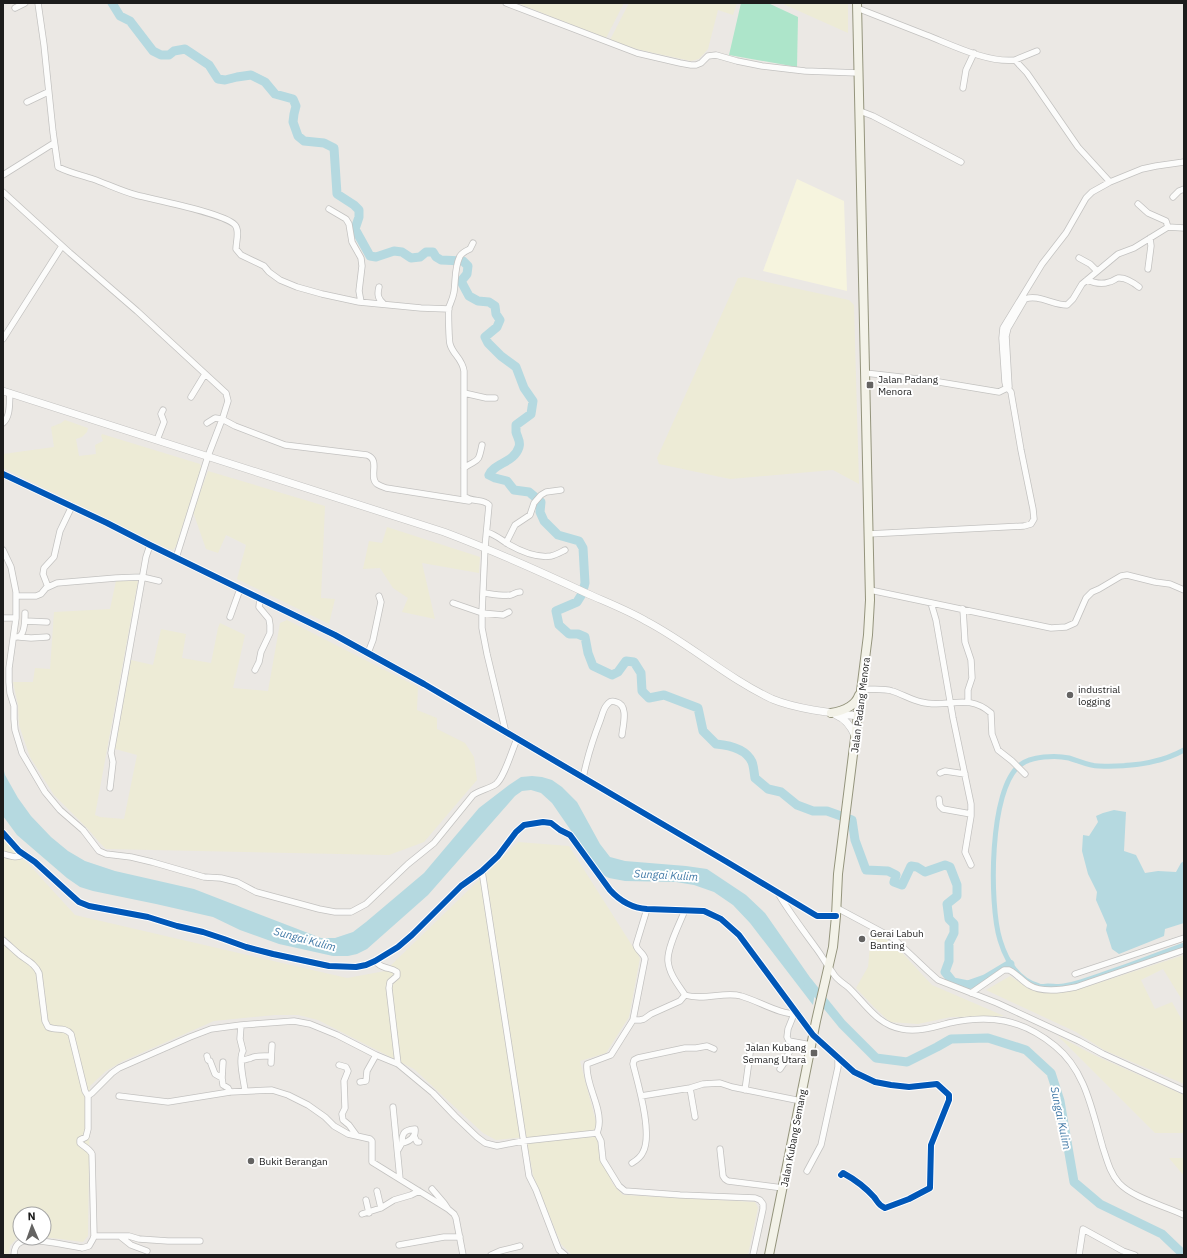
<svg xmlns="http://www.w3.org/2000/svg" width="1187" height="1258" viewBox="0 0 1187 1258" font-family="'IBM Plex Sans',sans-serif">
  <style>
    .education { fill: #f6f4de }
    .farmland { fill: #edebd6 }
    .pitch { fill: #ade5ca }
    .water { fill: #b5d9e0 }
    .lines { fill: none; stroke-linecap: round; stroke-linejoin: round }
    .canal { stroke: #b5d9e0; stroke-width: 5 }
    .river { stroke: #b5d9e0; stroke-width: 9 }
    .minor-casing { stroke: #c3c2c0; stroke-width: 7 }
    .tertiary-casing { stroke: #c3c2c0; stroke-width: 8 }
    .secondary-casing { stroke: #94947c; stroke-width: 10 }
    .minor { stroke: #fcfcfb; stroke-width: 5.5 }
    .tertiary { stroke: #fcfcfb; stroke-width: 7 }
    .secondary { stroke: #f3f2e8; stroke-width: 8 }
    .cycleway-casing { stroke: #fff; stroke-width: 8 }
    .cycleway { stroke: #0057b8; stroke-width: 6 }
    .poi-dot { fill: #646362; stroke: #fff; stroke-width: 1.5 }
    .labels { text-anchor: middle; stroke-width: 4; stroke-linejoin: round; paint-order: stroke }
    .poi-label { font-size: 10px; fill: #1c1c1c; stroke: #fff; text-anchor: start }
    .street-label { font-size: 10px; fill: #1c1c1c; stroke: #fff }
    .water-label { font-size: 11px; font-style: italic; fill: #427aa7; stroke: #fff }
  </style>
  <rect width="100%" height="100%" fill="#ebe8e4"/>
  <path class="education" d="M797 179 844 201 847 291 763 271Z"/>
  <path class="farmland" d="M517 3H624L606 38Z
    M629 3H737L733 15 718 10 708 49 699 59 691 61 640 50 610 40Z
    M781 3H848V33Z
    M744 277 849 300 854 305 859 484 833 470 730 479 659 464 657 458 738 278Z
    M65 420 88 428 87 432 82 437 76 439 79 456 96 454 95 445 103 441 101 436 102 434 200 464 201 468 176 546 173 550 166 548 3 468V454L54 447 51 427 61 423Z
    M208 471 325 506 321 598 335 599 329 624 237 579 246 545 226 535 218 553 206 549 193 512Z
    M387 527 480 557 479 573 422 563 435 619 402 612 408 598 393 588 380 568 363 569 369 541 382 543Z
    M116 581H138L95 815 100 817 124 819 137 755 115 749 131 660 153 665 161 629 186 634 182 658 211 663 218 628 220 623 245 635 233 688 268 691 280 623 287 620 418 687 417 710 437 718V729L465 743 474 757 477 780 424 842 389 855 106 849 100 843 88 829 54 795 30 757 19 725 18 705 13 682H33L35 668 50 669 54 612 110 609Z
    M3 836 75 915 347 978 385 971 518 842 569 846 640 958 629 1017 606 1053 580 1061 612 1183 623 1195 755 1202 758 1208 748 1255H572L561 1244 533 1175 526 1137 496 1140 483 1133 414 1069 318 1020 298 1015H275L214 1021 123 1061 106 1071 90 1086 88 1236 83 1242 44 1237V1214H20V1236L18 1237 10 1246 9 1255H3Z
    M871 934 892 942 932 985 1004 1016 951 1017 918 1024 890 1022 874 1007 856 988 868 967Z
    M1184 955V1003L1163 969 1141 980 1155 1009 1172 1002 1184 1024V1084L1104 1050 1076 1032 986 990 1010 976 1031 990 1057 993 1089 986Z
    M1058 1036 1094 1055 1184 1095V1133H1155Z
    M1169 1158H1184V1176Z"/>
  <path class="pitch" d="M741 3H768L798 17 797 67 729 55Z"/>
  <path class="water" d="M3 767 5 775 18 798 31 816 51 837 68 851 85 861 115 871 194 889 321 938H335L353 932 366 922 424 873 479 808 509 785 521 777 532 776 542 777 552 780 562 787 577 802 600 844 610 857 625 861 686 866 707 869 746 895 765 913 816 986 813 1005 750 923 733 905 714 892 694 885 676 882 625 881 609 878 601 874 552 803 541 793 531 790 522 791 515 796 428 895 367 949 357 954 348 956H333L279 944 240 930 213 917 156 904 93 891 80 887 67 878 17 835 3 816Z
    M1114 810 1126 812 1124 851 1136 855 1145 873 1158 871 1176 872 1181 863 1184 861V923L1165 929 1164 936 1119 954 1112 949 1106 930 1107 925 1096 900 1097 892 1088 874 1082 851 1083 835 1089 836 1098 822 1096 816 1103 813Z"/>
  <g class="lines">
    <path class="canal" d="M1184 750C1159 764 1127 767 1099 766 1089 766 1079 761 1069 758 1056 755 1031 756 1020 765 989 788 989 905 1000 940 1006 960 1018 980 1039 986 1042 987 1046 986 1048 986 1053 986 1059 987 1064 986 1082 983 1106 973 1124 967 1144 960 1164 952 1184 945"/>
    <path class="river" d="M112 3 120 16 130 21 153 51 161 55H169L174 51 185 49 209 65 218 79 225 80 237 77 251 75 265 82 275 94 293 99 296 106 294 114 293 122 298 136 304 141 324 143 334 148 337 194 354 205 359 210V217L355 229 370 256 376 257 394 251 402 252 411 258 420 257 426 252H433L436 257 441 260 463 261 468 266 467 274 462 280V283L469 296 478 301 489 302 495 306 496 314 500 320 497 327 485 337 488 343 501 356 516 367 524 388 533 401 531 414 516 425C516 426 516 431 516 432 517 437 521 441 519 447 514 463 494 463 489 475L495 478 507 481 514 490 529 492 541 502 540 512 544 521 558 535 579 541 583 548 585 583 584 587
      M582 594 577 602 556 611 559 625 569 634H578L585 637 588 653 593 666 612 675 618 672 626 661 634 662 641 673 642 691 649 698 664 695 698 708 703 731 716 744C728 745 746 749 752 762 754 767 754 773 755 778L768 789 781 792 797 805 813 811H827L852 820 855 840 866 870 888 871 896 875 894 882 902 885 911 866 917 867 925 872 945 865 950 867 957 885V896L947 904 949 919 954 924V933L949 943V961L945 972 953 982 968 985 985 979 1010 964
      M808 982 842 1024 876 1058 907 1062 937 1047 951 1039 988 1038 1026 1050 1051 1073 1060 1101 1074 1182 1100 1204 1162 1234 1184 1255"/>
    <defs>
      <path id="minor" d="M38 3 44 45 53 132 58 167C70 173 81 175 93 179 107 184 121 191 136 195 155 200 224 213 235 225 240 231 236 242 236 249L241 255 264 266 269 272 280 280 297 287 322 294 359 302 421 308 449 309
        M506 3 637 53 680 63 691 65H696L701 63 708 56 716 55 737 61 762 66 805 71 859 73
        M15 8 25 3
        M857 8C880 17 903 26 926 35 952 45 987 63 1015 60L1027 73 1078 147 1110 182
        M1015 60 1037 51
        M963 88 966 70 974 53
        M27 102 48 92
        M860 111 873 116 961 162
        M3 175 54 143
        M3 192 70 253 137 311 226 393 228 401 223 417 208 456 176 558
        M1173 197 1179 191 1184 189
        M1138 204 1148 213 1166 221 1168 227
        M329 209 346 219 349 224 352 242 361 258 362 266 359 291 361 302
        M473 243 470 249C466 251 463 252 460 256 454 269 456 279 454 292 453 298 451 302 449 307 448 311 449 341 450 344 453 355 462 358 464 371V496C472 503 483 498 489 505L485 547 482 613V628L487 654 506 733
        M1079 258 1090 264 1097 271
        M1148 269 1151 246 1150 238
        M1087 280C1094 283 1101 285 1109 282 1112 282 1115 279 1118 278 1126 277 1134 283 1139 287
        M379 287C377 295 378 299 384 304
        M3 339 62 246
        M865 373 927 380 999 392 1009 387 1006 336 1008 328 1025 299C1038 294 1053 305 1067 305L1073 299 1082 284 1118 254 1134 248 1168 227 1184 228
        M464 393 486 398H495
        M191 397 205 374
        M3 423C11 416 9 402 10 393
        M207 423 215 418 222 419 235 426 285 445 367 455C381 460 368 477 377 484 380 486 383 487 386 488L469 501
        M157 440 164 422 161 414 163 410
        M464 468C478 458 478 465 482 445
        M3 474 107 523 150 545 335 635 424 684 727 862 817 916H836
        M487 532C496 535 500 539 508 544 520 551 537 558 551 556 556 555 561 552 565 550
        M868 534 1024 526 1031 524 1034 519 1033 509 1021 450 1011 392 1006 386 1005 382 1002 338 1003 328 1042 264 1066 233 1086 198 1092 192 1110 182 1142 169 1156 166 1184 162
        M506 543 515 525 530 515 534 503 541 495 546 492 561 490
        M3 550 11 567 16 592V618L9 668V682L10 693 14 706V719L15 730 22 753 45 792 60 810 83 830 99 851 106 854 131 857 152 862 204 877 221 878 237 882 256 892 319 909 335 912H351L366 904 408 864 434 843 473 795C480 790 489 789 496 784 504 778 512 750 517 739
        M48 587 43 574 44 568 54 557 60 531 72 506
        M870 590 1051 628 1066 627 1075 623 1086 598 1092 592 1099 589 1121 576 1127 575 1155 582 1170 584 1184 590
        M484 593C492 594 502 596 511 595 514 594 516 592 520 592
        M16 596H36L41 594 46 588 57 583 116 578 142 577 159 581
        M453 603 482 613 503 615 509 612
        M931 603 936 620 953 718 971 804V816L965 852 971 865
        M963 609 965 642 971 660 972 678 968 690V702
        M230 617 240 589
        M3 618H16
        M25 621 47 622
        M14 637C16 637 19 637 20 636 25 632 25 618 25 613
        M19 637 31 638 47 637
        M368 653 373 640 381 602 379 596
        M255 670 259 662 261 652 270 633V625L269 619 259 607 260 599
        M861 689C871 690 883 688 892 691 902 694 911 700 921 702 947 709 967 692 991 713L992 734 998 750 1012 761 1025 774
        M940 773 945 771 965 774
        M583 778C587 758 593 739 600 721 602 716 603 710 606 706 609 702 611 700 616 702 629 705 623 725 622 735
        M110 788 113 762 111 753 146 557 150 545
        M939 799 940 806 943 809 971 814
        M3 833 19 851 35 862 69 893 79 902 89 906 148 917 177 926 203 932 224 939 246 947 273 954 329 966 356 967 366 965 375 961 398 947 412 935 461 886 482 871 498 856 516 832 524 825 543 822 551 823 560 830 570 835 610 890C620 901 631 908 647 909L704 911 721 919 739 935 813 1035 854 1072 875 1082 891 1085 909 1087 937 1084 949 1095V1100L931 1145 930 1188 909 1199 885 1208C877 1204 879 1203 874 1197 865 1187 854 1179 843 1173L841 1175
        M3 854C10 856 17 859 24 854
        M482 871 529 1176 536 1190 557 1245 559 1250 565 1255
        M778 893C789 912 803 930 816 948 822 956 827 965 833 973 836 979 843 983 848 987 865 1003 877 1025 902 1029 918 1032 934 1027 949 1023 990 1014 1022 1019 1055 1046 1086 1071 1092 1111 1103 1148 1107 1160 1110 1173 1119 1183 1133 1198 1165 1206 1184 1215
        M837 908 893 938 928 971 938 980 997 1003 1079 1041 1103 1054 1184 1091
        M647 909 636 945C637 951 644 953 645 959L633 1020 611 1055 587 1064C585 1083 601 1106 599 1124 599 1127 598 1130 597 1133L601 1141 603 1160 619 1186 625 1191 680 1195 755 1198 760 1200 763 1204V1209L753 1255
        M685 910C680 923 667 947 668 961 669 974 679 986 685 995 704 1001 725 991 741 996 759 1001 780 1015 798 1014
        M3 940C9 945 14 950 20 955 28 961 35 964 39 973L45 1021 48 1027C56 1031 64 1026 71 1034L85 1091 88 1096V1129L86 1137 80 1140V1143C84 1147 89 1148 92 1154L94 1236 93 1239 89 1246 82 1248C70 1246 31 1237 21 1242 16 1244 14 1250 14 1255
        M375 961C378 964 380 966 384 967 388 969 392 968 397 972V976L390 982 389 988 398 1064
        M1075 974 1184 938
        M971 993 1004 970H1009C1016 973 1022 981 1029 985 1042 993 1062 990 1076 987L1184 950
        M794 1014 788 1029 787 1037 789 1041 811 1045
        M633 1020H640L644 1019 651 1014 680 1001 685 995
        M241 1025 240 1039 243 1051C238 1059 244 1081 245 1091
        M207 1056 208 1060 210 1061 215 1074 222 1078
        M242 1060C246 1060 247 1059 251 1058 256 1055 265 1056 271 1056
        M223 1062 222 1078 223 1085 228 1088 230 1092
        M271 1063 272 1045
        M339 1065 346 1067 348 1071 344 1081 345 1108 342 1114 343 1120 349 1125 357 1136
        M780 1069 784 1063 794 1042
        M360 1082 366 1081 367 1071 376 1055
        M690 1088 695 1117
        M745 1090 751 1046
        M88 1096 92 1093 112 1073 119 1068 190 1037 211 1029 241 1025 294 1021 310 1024 337 1035 376 1055 398 1064 433 1093 455 1116 477 1137 485 1143 497 1146 523 1141 597 1133
        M119 1096 168 1102 230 1092 272 1090 288 1095 308 1105 325 1117 334 1126 348 1134 370 1139 372 1141V1162L448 1209 454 1214 456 1218 463 1255
        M641 1096 690 1088 703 1084 720 1083 732 1087 801 1101
        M393 1107 400 1179
        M414 1136 417 1142H419
        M720 1149 723 1176 725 1179 728 1181 783 1188
        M398 1150 402 1143C409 1142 416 1137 415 1129 404 1130 402 1133 402 1143
        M632 1163C637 1160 641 1157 643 1152 653 1134 638 1084 633 1064L634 1060 638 1058 685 1048H696L707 1046 714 1049
        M807 1171 821 1145 838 1067V1059
        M432 1189 444 1203 448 1209
        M377 1191 381 1208
        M366 1200 369 1213
        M362 1214 381 1208 394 1200 411 1195 419 1191
        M94 1236H129L139 1239 168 1241H200
        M121 1237 131 1245 147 1251
        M399 1245 444 1237H460
        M491 1255 500 1251 520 1246
        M1079 1255 1083 1229 1123 1251 1135 1255"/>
      <path id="tertiary" d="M3 391 444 532C492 550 539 571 586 593 606 602 627 610 646 621 690 644 727 678 772 699 796 709 832 713 858 716
        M836 715C846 719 851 726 855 736"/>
      <path id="secondary" d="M831 713C843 711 855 707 859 695
        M769 1255 816 1021 833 947 836 916 838 874 868 635 870 600 857 3"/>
    </defs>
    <use href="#minor" class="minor-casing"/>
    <use href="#tertiary" class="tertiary-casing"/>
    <use href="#secondary" class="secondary-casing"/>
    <use href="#minor" class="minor"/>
    <use href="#tertiary" class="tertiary"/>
    <use href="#secondary" class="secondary"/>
    <defs>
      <path id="cycleway" d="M3 474 107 523 150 545 335 635 424 684 727 862 817 916H836
        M3 833 19 851 35 862 69 893 79 902 89 906 148 917 177 926 203 932 224 939 246 947 273 954 329 966 356 967 366 965 375 961 398 947 412 935 461 886 482 871 498 856 516 832 524 825 543 822 551 823 560 830 570 835 610 890C620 901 631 908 647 909L704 911 721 919 739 935 813 1035 854 1072 875 1082 891 1085 909 1087 937 1084 949 1095V1100L931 1145 930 1188 909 1199 885 1208C877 1204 879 1203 874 1197 865 1187 854 1179 843 1173L841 1175"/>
    </defs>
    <use href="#cycleway" class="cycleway-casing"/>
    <use href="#cycleway" class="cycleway"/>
  </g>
  <g class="poi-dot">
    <rect x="866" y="381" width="8" height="8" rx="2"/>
    <circle cx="1070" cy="695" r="4"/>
    <circle cx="862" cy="939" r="4"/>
    <rect x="810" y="1049" width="8" height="8" rx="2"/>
    <circle cx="251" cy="1161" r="4"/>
  </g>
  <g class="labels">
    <g class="poi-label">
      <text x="878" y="383">Jalan Padang<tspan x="878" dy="12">Menora</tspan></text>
      <text x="1078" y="693">industrial<tspan x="1078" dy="12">logging</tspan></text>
      <text x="870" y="937">Gerai Labuh<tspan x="870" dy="12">Banting</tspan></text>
      <text x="806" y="1051" text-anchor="end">Jalan Kubang<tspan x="806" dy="12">Semang Utara</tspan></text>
      <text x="259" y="1165">Bukit Berangan</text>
    </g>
    <g class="street-label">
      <text transform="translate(860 705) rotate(-83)" y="4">Jalan Padang Menora</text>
      <text transform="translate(793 1138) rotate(-79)" y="4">Jalan Kubang Semang</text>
    </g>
    <g class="water-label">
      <text transform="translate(666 875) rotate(3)" y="4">Sungai Kulim</text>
      <text transform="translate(305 939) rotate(15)" y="4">Sungai Kulim</text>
      <text transform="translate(1061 1118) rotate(78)" y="4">Sungai Kulim</text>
    </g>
  </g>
  <rect width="1187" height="1258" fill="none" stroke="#1c1c1c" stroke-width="8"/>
  <g transform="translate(32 1226) rotate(358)"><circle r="19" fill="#ffffff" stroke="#a4a4a4"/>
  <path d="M0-3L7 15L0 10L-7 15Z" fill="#646362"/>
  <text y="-6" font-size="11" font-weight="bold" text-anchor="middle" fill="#1c1c1c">N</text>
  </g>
</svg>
